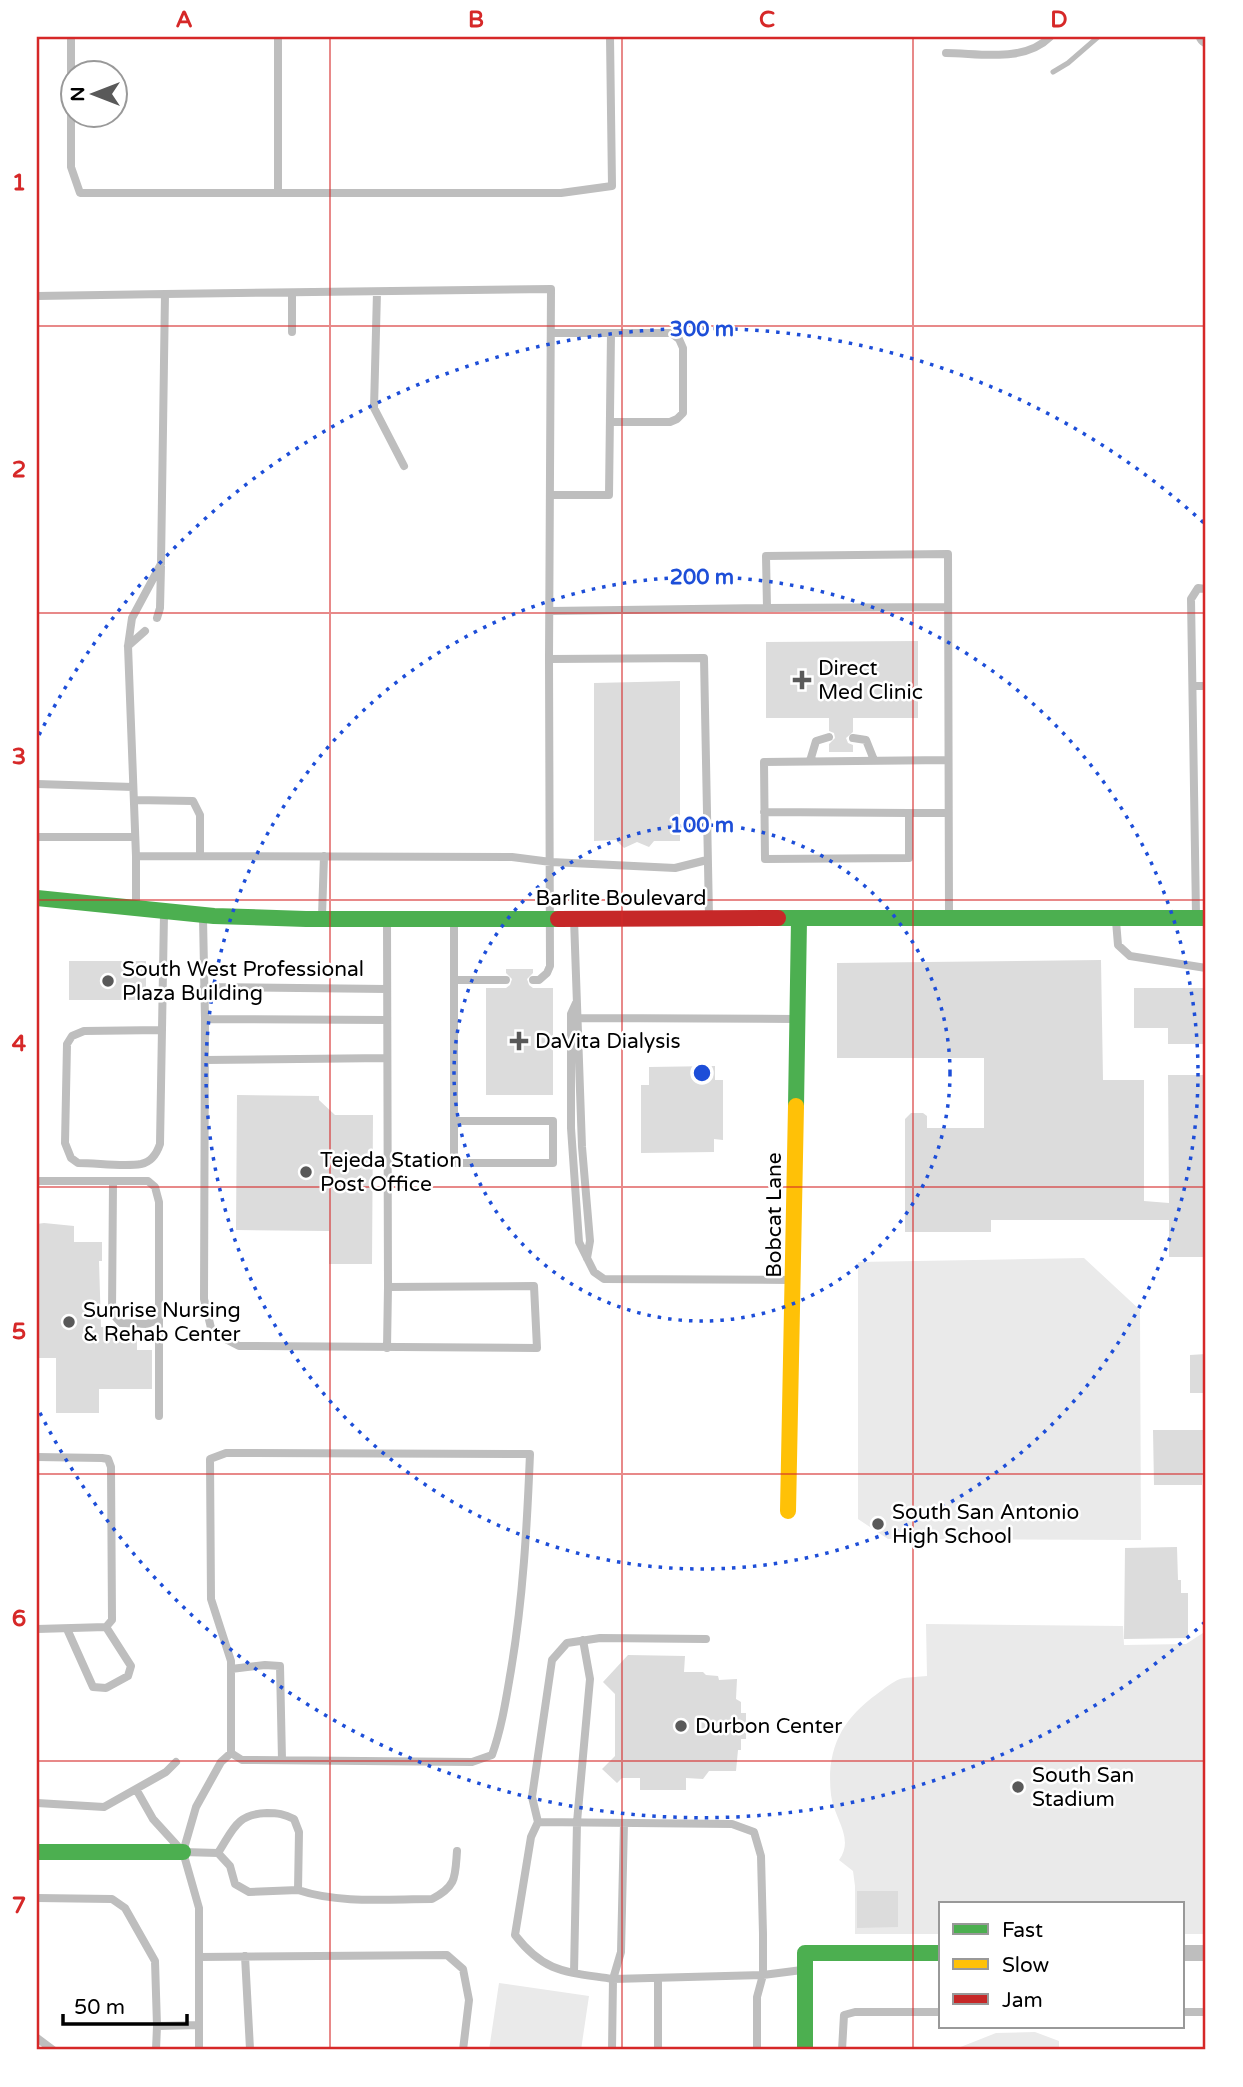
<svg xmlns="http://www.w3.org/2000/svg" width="1243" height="2087" viewBox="0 0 1243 2087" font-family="'Varela Round',sans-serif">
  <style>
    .green { fill: #eaeaea }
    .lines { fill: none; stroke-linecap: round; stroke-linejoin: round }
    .stream { stroke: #bcbcbc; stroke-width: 5 }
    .building { fill: #dcdcdc }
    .lane { stroke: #bebebe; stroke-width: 8 }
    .street { stroke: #bebebe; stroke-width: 16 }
    .fast { stroke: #4caf50; stroke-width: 16 }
    .slow { stroke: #ffc107; stroke-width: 16 }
    .jam { stroke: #c62828; stroke-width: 16 }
    .grid { fill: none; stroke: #d62828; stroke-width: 2; stroke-opacity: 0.55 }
    .ring { fill: none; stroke: #1d4ed8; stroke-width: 3.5; stroke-dasharray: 3.5 7 }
    .poi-dot { fill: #595959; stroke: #fff; stroke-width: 2.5 }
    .labels { text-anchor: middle; stroke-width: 5; stroke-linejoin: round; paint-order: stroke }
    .poi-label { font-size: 21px; fill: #000; stroke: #fff; text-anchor: start }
    .street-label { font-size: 21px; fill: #000; stroke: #fff }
    .centre { fill: #1d4ed8; stroke: #fff; stroke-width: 3.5 }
    .ring-label { font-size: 21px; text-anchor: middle; font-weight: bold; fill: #1d4ed8; stroke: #fff; stroke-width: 5; stroke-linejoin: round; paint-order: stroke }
    .neatline { fill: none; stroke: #d62828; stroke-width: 2.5 }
    .grid-label { font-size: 23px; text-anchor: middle; font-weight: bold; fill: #d62828 }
  </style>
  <rect width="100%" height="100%" fill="#fff"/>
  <path class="green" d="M1084 1258 1140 1310 1141 1540 888 1539 858 1519V1262Z
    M926 1624 1123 1626 1124 1645 1186 1644 1206 1631V1934H1182V1903H940V1934H855V1886L853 1871 839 1860C855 1838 834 1819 831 1795 826 1750 841 1720 877 1694 884 1689 892 1682 900 1679 908 1677 919 1677 927 1676Z
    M499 1983 589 1996 581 2050H489Z
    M1035 2032 1059 2041V2050H953L996 2033Z"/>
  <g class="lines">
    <path class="stream" d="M1053 72 1068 63 1098 37"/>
  </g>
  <path class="building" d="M918 641V718H853V732L846 738 848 743 853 745V752H829V744L835 738 834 733 829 731V718H766V642Z
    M680 681V841H654L649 847 637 842 624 848 616 840 594 841V683Z
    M1101 960 1103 1080H1144V1201L1169 1203 1168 1075H1206V1257H1169V1220H991V1232H905V1119L911 1113H923L927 1116V1128H984V1058H837V963Z
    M69 961H146V1000H69Z
    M506 969H533V973L527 979 529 985 533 988H553V1095H486V988H506L510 985 512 979 506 973Z
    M1134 988H1206V1044H1168V1028H1134Z
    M715 1066V1080H723V1140L714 1139V1152L641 1153V1085H649V1067Z
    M237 1095 319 1096V1100L335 1115H373L372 1264H329V1231L236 1230Z
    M44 1223 74 1226V1242H102V1261H99L101 1327 115 1328V1332L137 1333V1350H152V1389H99V1413H56V1358H37V1224Z
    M1206 1354V1393H1190V1355Z
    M1153 1430H1203L1202 1485H1154Z
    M1177 1547 1178 1580H1181V1593H1188V1638L1124 1639 1125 1548Z
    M628 1655 685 1656 684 1672H703L706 1675 718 1676 719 1680 737 1679 736 1699 741 1702V1713H746V1739H741V1750H738L736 1771H709L703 1779 686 1778V1790H640V1778H622L617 1783 602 1769 615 1756V1694L603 1682Z
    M857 1891H898V1927L857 1928Z"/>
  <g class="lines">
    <path class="lane" d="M71 37V167L80 193H561L612 186 610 37
      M946 53C979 53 1024 63 1050 37
      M278 193V37
      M377 292 374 408 404 466
      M292 293V332
      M37 296 165 294
      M610 422H670L677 419 683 413V348L679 339 671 333H611
      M551 495H609L611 333H551
      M948 607 767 608 766 556 948 554 949 915
      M550 611 767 608
      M157 618 160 608 161 566
      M128 646 145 631
      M549 659 551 289 165 294 161 564 132 618 128 646 136 856 512 857 551 862 675 868 707 860
      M1193 686H1206
      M853 738 866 740 874 760
      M948 760 764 762 765 859 909 858V813H948
      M810 761 816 741 829 737
      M37 784 133 787
      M134 800 193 801 200 815V856
      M764 812 909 813
      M37 837H135
      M136 856V905
      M1196 915 1191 599 1198 588 1206 589
      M322 916 324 856
      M203 918 205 1019 204 1299 212 1332 239 1346 537 1348 534 1286 388 1287 387 921
      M574 919 582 1147 590 1241 587 1258
      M1116 921 1118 945 1130 956 1206 968
      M454 922V1163H553V1121H454
      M455 980H506
      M533 980H539L547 973 550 966 549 659 704 658 709 916
      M204 987 387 989
      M576 1003 571 1014V1128L579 1242 594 1272 604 1279 791 1280
      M579 1018 796 1019
      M205 1019 387 1020
      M162 1030 84 1031 72 1036 67 1044 65 1143 71 1158 78 1163C97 1163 124 1167 141 1164 151 1162 157 1153 160 1144L164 914
      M205 1060 387 1058
      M37 1181H148L155 1187 159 1202V1416
      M113 1182 112 1313 121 1323 147 1324 159 1319
      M387 1348 388 1287
      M37 1457 102 1458 108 1459 111 1467 112 1620 106 1627 37 1629
      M67 1629 93 1687 106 1688 128 1676 131 1666 106 1627
      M231 1669 265 1665 280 1666 282 1760
      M136 1789 153 1819 183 1852 218 1853 230 1866 235 1884 249 1892 298 1890 299 1832 294 1819C284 1814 278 1813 267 1813 236 1814 233 1830 218 1853
      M37 1803 104 1807 166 1772 176 1762
      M538 1822 532 1797 552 1660 567 1643 600 1638 706 1639
      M624 1823 621 1952 613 1979 763 1975 802 1970
      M298 1890C340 1904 388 1899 432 1899 457 1886 455 1877 457 1851
      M37 1898 112 1899 125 1908 155 1961 157 2026 199 2025
      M245 1956 250 2049
      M199 1957 447 1955 463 1969 469 2000 463 2050
      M574 1973 577 1822 590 1679 583 1640
      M1182 2012H1206
      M37 2038 53 2050
      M156 2050 157 2026
      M199 2050V1908L183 1852 196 1807 221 1762 231 1753V1661L211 1599 210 1459 226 1453 530 1454C527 1527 523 1599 511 1670 506 1699 502 1727 492 1755L472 1762 242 1760 231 1753
      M612 2050 613 1979C568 1972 545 1974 515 1935L531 1837 538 1822 732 1824 754 1832 761 1856 763 1934V1975L757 1997V2050
      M658 2050V1978
      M842 2050 844 2015 855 2012H940"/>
    <path class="street" d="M1204 37 1206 39
      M1182 1953H1206"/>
    <path class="fast" d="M37 898 214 916 306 919H558
      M778 918H1206
      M796 1106 799 920
      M37 1852H183
      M805 2050V1953H940"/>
    <path class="slow" d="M788 1511 796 1106"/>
    <path class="jam" d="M558 919 778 918"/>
  </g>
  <path class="grid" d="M330 37V2050M622 37V2050M913 37V2050M37 326H1206M37 613H1206M37 900H1206M37 1187H1206M37 1474H1206M37 1761H1206"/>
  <g class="ring">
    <circle cx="702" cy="1073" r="248"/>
    <circle cx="702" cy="1073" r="496"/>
    <path d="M1205 1622A744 744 0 0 1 39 1411M39 735A744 744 0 0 1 1205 524"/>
  </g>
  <g class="poi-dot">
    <path d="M798.5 669.5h7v7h7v7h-7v7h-7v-7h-7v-7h7z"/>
    <circle cx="108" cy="981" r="7"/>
    <path d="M515.5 1030.5h7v7h7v7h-7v7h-7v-7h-7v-7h7z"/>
    <circle cx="306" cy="1172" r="7"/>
    <circle cx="69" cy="1322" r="7"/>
    <circle cx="878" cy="1524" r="7"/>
    <circle cx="681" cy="1726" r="7"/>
    <circle cx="1018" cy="1787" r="7"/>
  </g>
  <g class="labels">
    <g class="poi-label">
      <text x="818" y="675">Direct<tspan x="818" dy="24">Med Clinic</tspan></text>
      <text x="122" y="976">South West Professional<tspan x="122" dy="24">Plaza Building</tspan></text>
      <text x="535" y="1048">DaVita Dialysis</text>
      <text x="320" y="1167">Tejeda Station<tspan x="320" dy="24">Post Office</tspan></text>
      <text x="83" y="1317">Sunrise Nursing<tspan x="83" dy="24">&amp; Rehab Center</tspan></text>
      <text x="892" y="1519">South San Antonio<tspan x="892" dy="24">High School</tspan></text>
      <text x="695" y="1733">Durbon Center</text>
      <text x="1032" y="1782">South San<tspan x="1032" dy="24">Stadium</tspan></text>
    </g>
    <g class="street-label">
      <text x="621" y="905">Barlite Boulevard</text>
      <text transform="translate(774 1215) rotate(-90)" y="7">Bobcat Lane</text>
    </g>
  </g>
  <circle cx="702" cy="1073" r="10" class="centre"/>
  <g class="ring-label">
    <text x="702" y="336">300 m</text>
    <text x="702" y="584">200 m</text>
    <text x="702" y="832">100 m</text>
  </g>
  <rect width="1243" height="2087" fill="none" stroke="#ffffff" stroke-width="77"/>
  <rect x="939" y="1902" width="245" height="126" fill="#ffffff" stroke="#999999" stroke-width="2"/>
  <rect x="953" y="1924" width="35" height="10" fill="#4caf50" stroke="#999999" stroke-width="2"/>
  <text x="1002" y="1937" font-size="21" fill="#000000">Fast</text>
  <rect x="953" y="1959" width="35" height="10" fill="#ffc107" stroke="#999999" stroke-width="2"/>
  <text x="1002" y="1972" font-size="21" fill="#000000">Slow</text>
  <rect x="953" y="1994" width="35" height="10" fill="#c62828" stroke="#999999" stroke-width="2"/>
  <text x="1002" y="2007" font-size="21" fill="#000000">Jam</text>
  <g transform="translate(94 94) rotate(270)"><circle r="33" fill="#ffffff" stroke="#999999" stroke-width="2"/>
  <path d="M0-5L12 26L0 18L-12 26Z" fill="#595959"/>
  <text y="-10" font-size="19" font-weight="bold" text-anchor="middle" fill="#000000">N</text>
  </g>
  <path d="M63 2014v10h124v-10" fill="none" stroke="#000000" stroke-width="3.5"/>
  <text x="74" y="2014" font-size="21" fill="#000000" stroke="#ffffff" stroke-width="5" paint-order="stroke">50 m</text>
  <rect x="38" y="38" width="1166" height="2010" class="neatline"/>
  <g class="grid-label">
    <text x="184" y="27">A</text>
    <text x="476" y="27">B</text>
    <text x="767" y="27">C</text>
    <text x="1059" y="27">D</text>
    <text x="19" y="190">1</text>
    <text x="19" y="477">2</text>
    <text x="19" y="764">3</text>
    <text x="19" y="1051">4</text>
    <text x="19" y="1339">5</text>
    <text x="19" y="1626">6</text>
    <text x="19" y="1913">7</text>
  </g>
</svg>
